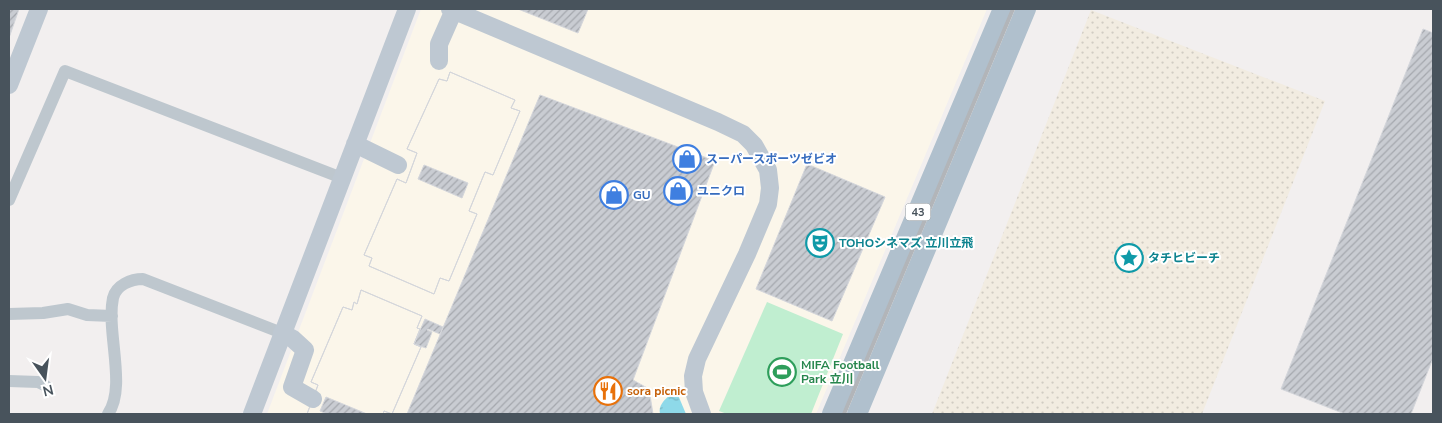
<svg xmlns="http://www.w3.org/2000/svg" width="1442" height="423" viewBox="0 0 1442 423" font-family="'Nunito Sans','Noto Sans JP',sans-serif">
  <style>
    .commercial { fill: #fbf6ea }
    .sand { fill: url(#sand-dots) }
    .pitch { fill: #c0eed0 }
    .water { fill: url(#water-ripples) }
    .building { fill: url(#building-hatch); stroke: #d4d6db; fill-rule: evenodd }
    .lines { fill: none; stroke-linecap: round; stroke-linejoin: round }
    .street { stroke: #bec7ce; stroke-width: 12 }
    .secondary { stroke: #bec8d2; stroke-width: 18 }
    .primary { stroke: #b0c0cd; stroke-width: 20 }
    .rail { stroke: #b2b5b9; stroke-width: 4 }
    .labels { text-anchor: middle; stroke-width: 4; stroke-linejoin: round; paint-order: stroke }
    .shield { fill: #fff; stroke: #7f878d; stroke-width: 1 }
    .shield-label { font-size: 11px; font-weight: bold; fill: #48535c }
    .shop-label { font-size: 12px; font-weight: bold; fill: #366cbe; stroke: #fff; text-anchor: start }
    .culture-label { font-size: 12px; font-weight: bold; fill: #0d838f; stroke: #fff; text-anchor: start }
    .leisure-label { font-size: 12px; font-weight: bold; fill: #27864d; stroke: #fff; text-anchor: start }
    .food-label { font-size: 12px; font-weight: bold; fill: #c56008; stroke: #fff; text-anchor: start }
  </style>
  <defs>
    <pattern id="sand-dots" width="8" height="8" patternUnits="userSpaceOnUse" patternTransform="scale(1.25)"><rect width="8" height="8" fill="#f2ece1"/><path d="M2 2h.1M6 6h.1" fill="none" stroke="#d1ccc3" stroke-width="1.8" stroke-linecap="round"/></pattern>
    <pattern id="water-ripples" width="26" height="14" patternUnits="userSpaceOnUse" patternTransform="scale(1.25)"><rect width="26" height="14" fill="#8ed9e9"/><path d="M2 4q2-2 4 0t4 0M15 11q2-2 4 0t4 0" fill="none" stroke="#76b3c0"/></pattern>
    <pattern id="building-hatch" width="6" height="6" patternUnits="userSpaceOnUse" patternTransform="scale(1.25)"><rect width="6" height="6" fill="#c9ccd2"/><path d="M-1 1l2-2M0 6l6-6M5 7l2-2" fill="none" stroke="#a5a8ae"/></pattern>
  </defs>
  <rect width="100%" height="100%" fill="#f2efef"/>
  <path class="commercial" d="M421 9H987L816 414H267Z"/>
  <path class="sand" d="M1091 10 1325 101 1202 414H932Z"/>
  <path class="pitch" d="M767 302 843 334 811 414H727L719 411Z"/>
  <path class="water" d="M670 395H678L686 414H660C658 406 664 400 670 395Z"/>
  <path class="building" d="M9 9H19L9 38Z
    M518 9H588L578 33Z
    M1423 29 1433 33V358L1411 414H1345L1281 389Z
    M450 72 515 100 511 108 520 111 493 175 485 172 469 211 477 214 449 281 440 278 434 294 369 266 372 258 364 255 397 179 406 183 417 153 407 149 439 79 447 81ZM424 165 468 183 462 198 418 179Z
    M450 72 515 100 511 108 520 111 493 175 485 172 469 211 477 214 449 281 440 278 434 294 369 266 372 258 364 255 397 179 406 183 417 153 407 149 439 79 447 81Z
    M540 95 715 161 633 380 649 389 653 414H407Z
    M807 164 885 197 832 321 756 289Z
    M361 290 422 316 417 328 420 329 414 344 421 347 392 414 384 411 383 414H367L326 397 320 411 327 414H307L318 385 311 382 343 307 352 310 354 302 357 304Z
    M361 290 422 316 417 328 420 329 414 344 421 347 392 414 384 411 383 414H307L318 385 311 382 343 307 352 310 354 302 357 304Z
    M425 319 443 327 440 334 428 329 427 330 432 332 426 348 414 344Z"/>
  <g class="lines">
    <path class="street" d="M9 200 65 71 342 178
      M9 314 43 313 68 309 87 315 112 316
      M9 381 38 382 46 386
      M108 414C127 387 106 332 113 298 116 285 131 279 143 279L282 333"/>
    <path class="secondary" d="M450 9 718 122 743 134 754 145 768 170 770 188 768 204 747 254 697 359 693 376 694 392 702 414
      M439 61V44L454 10
      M9 85 39 9
      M355 144 398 165
      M282 333 293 339 305 350 292 387 313 399
      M252 414 407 9"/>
    <path class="primary" d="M832 414 1003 9
      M857 414 1026 9"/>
    <path class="rail" d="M844 414 1013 9"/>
  </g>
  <defs>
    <symbol id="shop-ring" viewBox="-11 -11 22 22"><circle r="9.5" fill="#fff" stroke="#3f7fe0" stroke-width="1.5"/><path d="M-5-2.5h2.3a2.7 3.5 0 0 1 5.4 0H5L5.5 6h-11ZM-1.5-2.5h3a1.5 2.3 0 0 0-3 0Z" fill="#3f7fe0"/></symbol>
    <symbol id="theatre-ring" viewBox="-11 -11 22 22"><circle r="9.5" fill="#fff" stroke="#0f9aa8" stroke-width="1.5"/><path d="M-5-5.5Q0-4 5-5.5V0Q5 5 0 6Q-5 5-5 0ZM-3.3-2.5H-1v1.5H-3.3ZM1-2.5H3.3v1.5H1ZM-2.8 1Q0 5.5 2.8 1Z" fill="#0f9aa8"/></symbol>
    <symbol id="sight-ring" viewBox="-11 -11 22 22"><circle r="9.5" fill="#fff" stroke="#0f9aa8" stroke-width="1.5"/><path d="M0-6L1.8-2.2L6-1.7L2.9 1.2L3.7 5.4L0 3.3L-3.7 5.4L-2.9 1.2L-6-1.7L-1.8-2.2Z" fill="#0f9aa8"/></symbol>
    <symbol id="stadium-ring" viewBox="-11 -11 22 22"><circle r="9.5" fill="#fff" stroke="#2e9e5b" stroke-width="1.5"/><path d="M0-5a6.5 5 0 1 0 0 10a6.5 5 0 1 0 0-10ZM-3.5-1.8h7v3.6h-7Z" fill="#2e9e5b"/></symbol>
    <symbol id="restaurant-ring" viewBox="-11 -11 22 22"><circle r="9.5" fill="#fff" stroke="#e8710a" stroke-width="1.5"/><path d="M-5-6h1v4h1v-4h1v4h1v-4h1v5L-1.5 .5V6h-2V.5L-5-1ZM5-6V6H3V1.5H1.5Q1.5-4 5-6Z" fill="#e8710a"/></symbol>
  </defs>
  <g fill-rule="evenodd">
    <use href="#shop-ring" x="671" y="143" width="32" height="32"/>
    <use href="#shop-ring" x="662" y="175" width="32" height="32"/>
    <use href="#shop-ring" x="598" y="179" width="32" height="32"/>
    <use href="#theatre-ring" x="804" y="227" width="32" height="32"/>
    <use href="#sight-ring" x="1113" y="242" width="32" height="32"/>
    <use href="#stadium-ring" x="766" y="356" width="32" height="32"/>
    <use href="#restaurant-ring" x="592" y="375" width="32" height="32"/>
  </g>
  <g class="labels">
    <rect class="shield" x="905.5" y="203.5" width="25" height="17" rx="4"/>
    <g class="shield-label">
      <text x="918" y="216">43</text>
    </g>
    <g class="shop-label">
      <text x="706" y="163">スーパースポーツゼビオ</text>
      <text x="697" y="195">ユニクロ</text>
      <text x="633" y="199">GU</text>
    </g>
    <g class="culture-label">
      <text x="839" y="247">TOHOシネマズ 立川立飛</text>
      <text x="1148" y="262">タチヒビーチ</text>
    </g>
    <g class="leisure-label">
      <text x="801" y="369">MIFA Football<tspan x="801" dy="14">Park 立川</tspan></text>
    </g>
    <g class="food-label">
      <text x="627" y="395">sora picnic</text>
    </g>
  </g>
  <rect width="1442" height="423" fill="none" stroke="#48535c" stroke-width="20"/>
  <g transform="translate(45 378) rotate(166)" stroke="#ffffff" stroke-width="4" paint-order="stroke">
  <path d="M0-4L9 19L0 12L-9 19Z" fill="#48535c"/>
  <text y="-8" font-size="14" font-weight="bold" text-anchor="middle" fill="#48535c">N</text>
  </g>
</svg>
